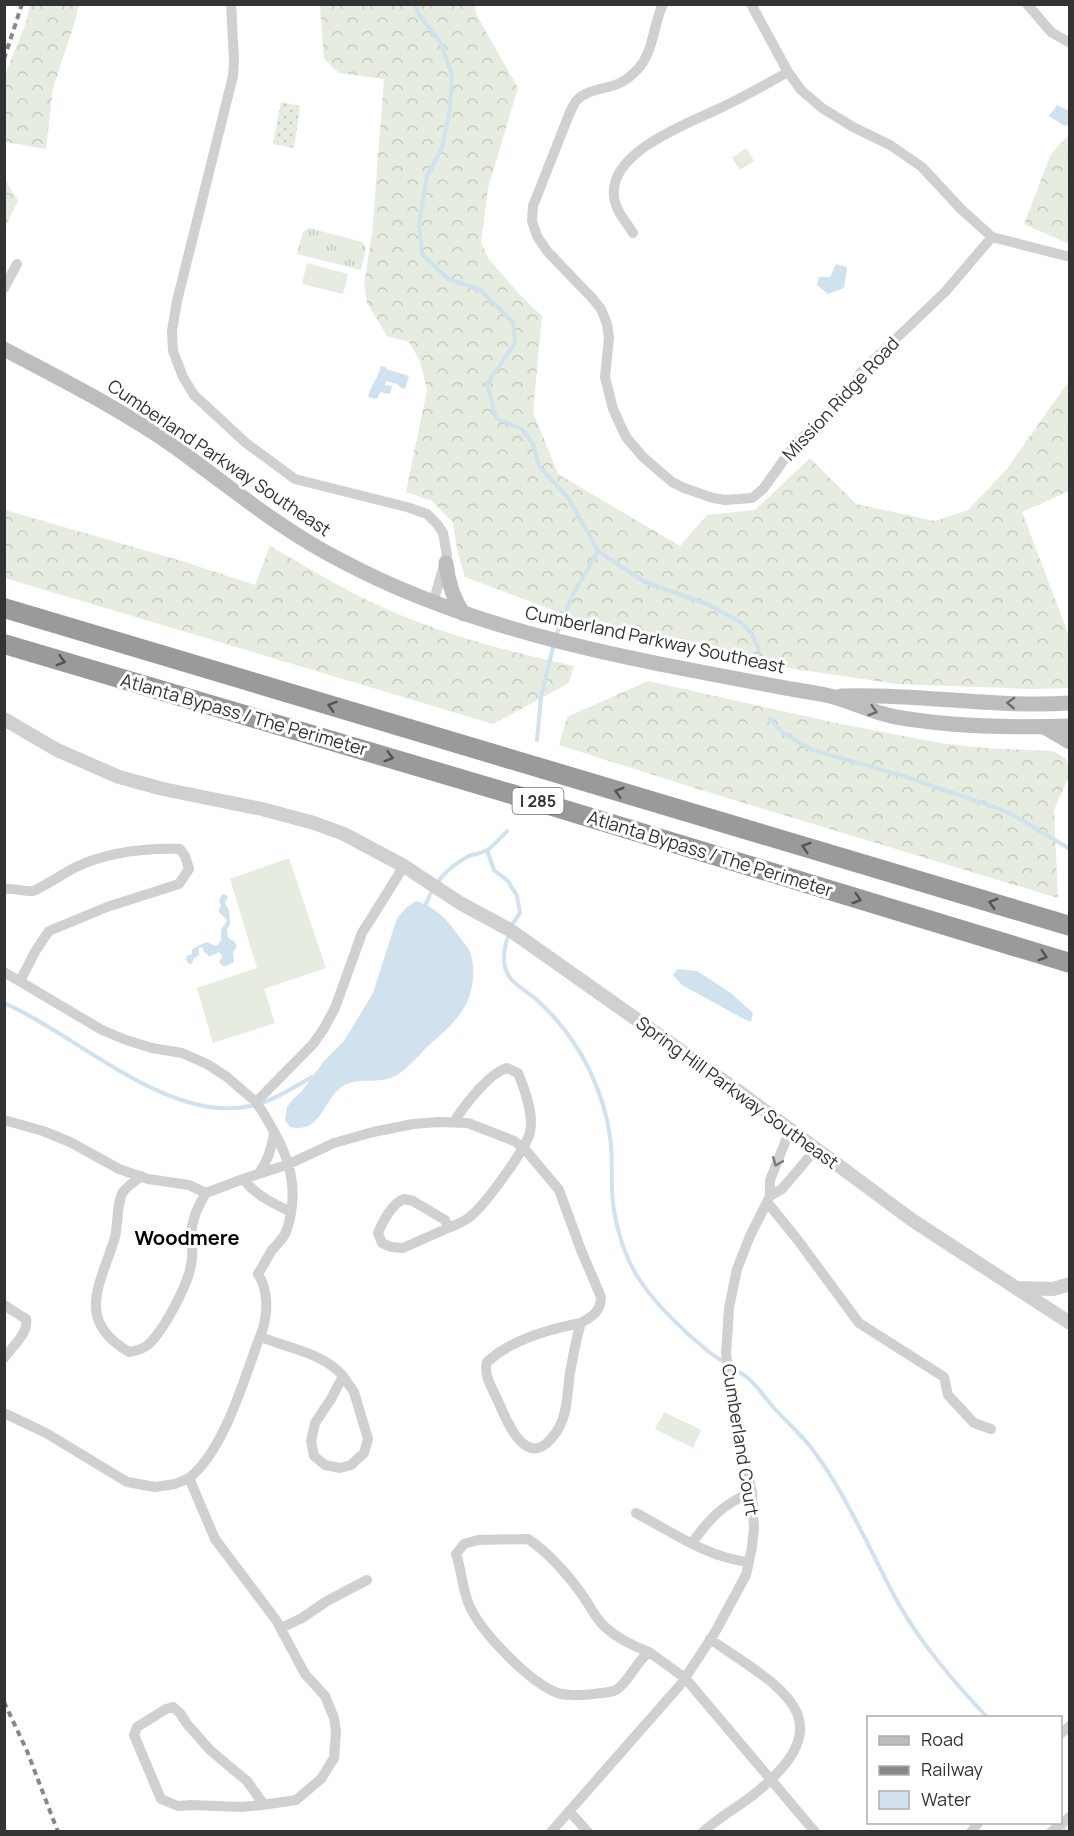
<svg xmlns="http://www.w3.org/2000/svg" width="1074" height="1836" viewBox="0 0 1074 1836" font-family="Manrope,sans-serif">
  <style>
    .grass { fill: url(#grass-tufts) }
    .forest { fill: url(#forest-crowns) }
    .garden { fill: url(#garden-dots) }
    .pitch { fill: #e6ecdf }
    .water { fill: #cfe2ee }
    .lines { fill: none; stroke-linecap: round; stroke-linejoin: round }
    .stream { stroke: #cfe2ee; stroke-width: 4 }
    .minor { stroke: #d0d0d0; stroke-width: 10 }
    .tertiary { stroke: #d0d0d0; stroke-width: 14 }
    .secondary { stroke: #bdbdbd; stroke-width: 15 }
    .motorway { stroke: #9a9a9a; stroke-width: 20 }
    .rail { stroke: #888; stroke-width: 4; stroke-dasharray: 6 4.5; stroke-linecap: butt }
    .oneway { stroke: #525252 }
    .oneway2 { stroke: #6a6a6a }
    .oneway3 { stroke: #7a7a7a }
    .labels { text-anchor: middle; stroke-width: 6; stroke-linejoin: round; paint-order: stroke }
    .shield { fill: #fff; stroke: #707070; stroke-width: 1.5 }
    .shield-label { font-size: 16px; font-weight: bold; fill: #333 }
    .street-label { font-size: 18px; fill: #333; stroke: #fff }
    .neighbourhood-label { font-size: 20px; font-weight: bold; fill: #000; stroke: #fff }
  </style>
  <defs>
    <pattern id="grass-tufts" width="24" height="20" patternUnits="userSpaceOnUse" patternTransform="scale(1.5)"><rect width="24" height="20" fill="#e6ecdf"/><path d="M3 7l-1-3M5 7V3M7 7l1-3M15 17l-1-3M17 17v-4M19 17l1-3" fill="none" stroke="#c6cbc0"/></pattern>
    <pattern id="forest-crowns" width="20" height="18" patternUnits="userSpaceOnUse" patternTransform="scale(1.5)"><rect width="20" height="18" fill="#e6ecdf"/><path d="M2 6a3 3 0 1 1 6 0M12 15a3 3 0 1 1 6 0" fill="none" stroke="#c6cbc0"/></pattern>
    <pattern id="garden-dots" width="8" height="8" patternUnits="userSpaceOnUse" patternTransform="scale(1.5)"><rect width="8" height="8" fill="#e6ecdf"/><path d="M2 2h.1M6 6h.1" fill="none" stroke="#c6cbc0" stroke-width="1.8" stroke-linecap="round"/></pattern>
  </defs>
  <rect width="100%" height="100%" fill="#fff"/>
  <path class="grass" d="M746 148 754 161 740 170 732 158Z
    M309 228 362 242 366 247 361 270 297 254 303 232Z"/>
  <path class="forest" d="M30 5H79L75 21 53 88 46 149 5 142V75L26 22Z
    M320 5H475L476 14 518 88 488 188 481 242 488 258 520 295 542 316 533 412 558 474 680 546 707 515 755 510 810 458 856 504 935 521 968 510 1006 470 1069 381V491L1022 512 1069 636V688L1030 689 897 684 795 669 602 629 465 577 457 549 453 522 432 501 406 492 427 390 420 361 409 342 387 336 367 303 364 285 372 234 384 79 339 73 324 59Z
    M1069 135V244L1024 224 1051 154Z
    M5 179 18 201 5 227Z
    M5 510 182 561 255 585 270 546C314 571 357 598 403 616 459 639 516 653 574 666L569 683 493 724 5 578Z
    M648 681 836 723 940 743 985 748 1053 751 1066 759 1070 767 1069 776 1054 810 1058 898 688 786 559 745 567 717Z"/>
  <path class="garden" d="M281 102 300 106 294 148 273 144Z"/>
  <path class="pitch" d="M307 263 348 274 343 294 302 284Z
    M289 858 326 968 264 989 275 1023 213 1043 197 988 257 968 230 879Z
    M664 1412 701 1430 693 1448 655 1429Z"/>
  <path class="water" d="M1057 105 1069 111V126L1063 125 1049 116Z
    M836 264 847 267 844 288 828 294 817 285 819 277H830Z
    M381 366 386 367V369L409 376 405 389 401 388 397 384 386 381 385 385 392 386 390 394 380 392 377 399 368 397C371 384 378 379 381 366Z
    M222 894 226 895 228 897 225 903 229 910 230 925 227 929 228 938 234 941 237 946 233 953 234 962 224 967 219 962 222 957 221 954 218 952 216 954 212 955 210 957 204 952 203 948 199 947V955L194 958 192 964H189L186 960 187 956 192 954V949L206 942 216 946C225 940 219 935 222 928 224 925 226 923 227 920L218 911 221 906 219 901Z
    M416 901C433 906 445 917 455 931 459 937 465 943 469 950 477 966 473 997 462 1011 453 1025 439 1036 427 1047 418 1056 408 1068 397 1075 379 1086 356 1075 340 1088 323 1102 320 1134 290 1127L285 1120 287 1107 294 1098 301 1092 324 1061 344 1041 373 993 397 918 407 907Z
    M677 969 697 971 731 993 753 1013 751 1022 742 1018 682 985 673 975Z"/>
  <g class="lines">
    <path class="stream" d="M415 4 419 15 441 43 452 75 450 109 442 148 427 176 419 224 422 254 448 279 480 290 513 322 515 343 487 384 496 418 522 429 533 444 539 466 569 499 598 551 643 581 709 605 740 622 752 634 759 650
      M556 636 572 596 598 551
      M770 719 782 732 812 750 897 774 997 808 1013 815 1070 849
      M537 740 541 697 554 643
      M487 850 494 870 508 881 517 896 520 913 511 926
      M426 904C434 882 448 867 469 856 475 854 482 853 487 850 494 846 501 837 507 831
      M509 933C504 948 500 966 511 979 518 987 529 993 537 1000 558 1019 576 1043 589 1069 599 1090 607 1113 610 1137 613 1154 611 1172 612 1189 613 1218 622 1251 637 1276 654 1303 684 1332 709 1352 722 1362 737 1369 749 1379 758 1387 766 1399 774 1408 786 1421 799 1433 810 1446 846 1493 869 1549 897 1601 921 1644 954 1682 988 1718
      M4 1003C76 1034 168 1124 250 1106 272 1102 292 1088 312 1077
      M1060 1815 1065 1832"/>
    <path class="minor" d="M231 4 234 60 233 76 177 301 172 331 173 351 183 377 194 395 246 443 295 479 407 507 427 514 437 524 443 533 447 555 433 603
      M663 4C653 25 654 51 638 69 633 74 627 80 620 83 607 89 587 89 577 100 574 103 572 109 570 112L533 206 532 221 537 236 547 251 593 299 601 309 607 324 609 338 605 377 613 409 626 437 643 457 672 482 684 488 713 498 725 500 752 498 763 489 796 443 844 400 862 371 945 292 992 237
      M751 4 788 72 801 90 822 108 853 127 890 145 922 167 961 209 992 237 1070 257
      M1027 4 1051 32 1070 43
      M633 233C626 222 615 210 614 196 609 152 687 124 718 109 742 98 765 85 788 72
      M4 288 17 264
      M4 889C13 888 27 892 33 891 38 890 66 872 74 868 107 852 143 848 180 849L185 856 189 869 179 884 107 907 49 931 36 950 20 981
      M4 972 102 1030 126 1040 152 1048 182 1053 207 1064 227 1077 256 1102
      M4 1120 43 1131 70 1142 119 1169 148 1179 189 1185 206 1193 243 1179 289 1164 334 1143 373 1132 413 1124 439 1122 468 1123 514 1141 524 1148 559 1190 581 1250 601 1297C601 1311 593 1316 581 1323
      M259 1173C268 1161 272 1148 274 1133
      M141 1176C136 1181 127 1186 123 1192 117 1201 118 1225 115 1237 101 1284 74 1320 129 1352 136 1351 144 1349 150 1343 164 1329 188 1285 191 1265 194 1252 191 1240 192 1227 194 1214 199 1204 206 1193
      M243 1179C256 1195 272 1203 291 1212
      M770 1196 782 1189 816 1149
      M404 1199 413 1201 445 1220 448 1228 403 1248 391 1247 382 1243 378 1233C383 1221 391 1204 404 1199Z
      M767 1202 797 1239 859 1323 944 1377 948 1395 974 1423 991 1429
      M448 1228C457 1224 465 1222 472 1215 486 1203 526 1149 530 1132 534 1114 525 1090 518 1073L507 1068C489 1073 464 1106 454 1122
      M4 1305 26 1319C29 1333 12 1347 4 1358
      M581 1323C576 1339 573 1356 570 1373 567 1392 568 1414 557 1431 529 1474 509 1427 498 1401 493 1389 483 1375 487 1362 511 1340 549 1329 581 1323Z
      M261 1337C287 1348 324 1353 343 1376
      M343 1376 354 1392 368 1439 364 1453 351 1465 340 1468 325 1465 314 1456 311 1441 315 1423 331 1399Z
      M4 1413 46 1433 127 1482 155 1487 175 1484 189 1478
      M636 1513C672 1532 708 1558 749 1562
      M528 1539C548 1552 570 1577 583 1596 591 1607 595 1618 605 1627 618 1639 633 1646 649 1652 636 1662 629 1682 616 1690 610 1693 600 1693 593 1694 581 1695 564 1697 553 1691 527 1679 482 1633 470 1607 462 1590 462 1571 456 1554L464 1544 478 1540Z
      M692 1543C710 1518 723 1504 752 1492
      M281 1628 302 1618 327 1601 367 1580
      M649 1652 685 1678 815 1832
      M173 1707 180 1713 187 1724 210 1750 247 1781 262 1802V1805L242 1807 191 1805 178 1806 161 1799 134 1735 137 1727 166 1709Z
      M1060 1734 1070 1726
      M262 1805 296 1800 321 1779 334 1758 336 1732 334 1718 325 1696 305 1674 276 1620 215 1539 189 1478C221 1454 242 1387 255 1350 258 1340 264 1330 265 1319 268 1305 266 1286 258 1274 263 1266 267 1258 272 1250 277 1244 283 1239 286 1232 304 1181 283 1143 256 1102L313 1044 323 1030 335 1008 362 933 404 866
      M569 1811 588 1832
      M551 1832 681 1684 714 1634 746 1575 752 1547 754 1528 752 1492 737 1432 726 1354 729 1308 737 1269 750 1236 770 1196V1180L790 1130
      M703 1832C718 1818 736 1808 752 1796 849 1719 781 1688 710 1639
      M971 1832 979 1822
      M1051 1832 1070 1817"/>
    <path class="tertiary" d="M4 719 57 750 119 777 163 789 262 809 314 823 344 834 404 866 460 903 510 930 745 1096 912 1220 1070 1323
      M1018 1288 1053 1289 1070 1284"/>
    <path class="secondary" d="M4 349C62 380 121 409 175 447 230 487 281 530 342 561 481 635 638 660 791 689 804 691 817 693 830 696 853 702 873 713 896 717 953 727 1012 728 1070 726
      M446 563C448 582 453 599 464 614
      M841 696C917 693 993 708 1070 703
      M1046 728 1070 742"/>
    <path class="motorway" d="M4 608 1070 926
      M4 644 552 806 1070 963"/>
    <path class="rail" d="M4 59 22 4
      M4 1702 27 1751 58 1832"/>
  </g>
  <defs><path id="oneway-chevron" d="M-2-3.5L2.5 0L-2 3.5" fill="none" stroke-width="1.6" stroke-linecap="round" stroke-linejoin="round" transform="scale(1.5)"/></defs>
  <g class="oneway">
    <use href="#oneway-chevron" transform="translate(61 661) rotate(16)"/>
    <use href="#oneway-chevron" transform="translate(332 706) rotate(-163)"/>
    <use href="#oneway-chevron" transform="translate(389 757) rotate(16)"/>
    <use href="#oneway-chevron" transform="translate(619 792) rotate(-163)"/>
    <use href="#oneway-chevron" transform="translate(806 847) rotate(-163)"/>
    <use href="#oneway-chevron" transform="translate(857 899) rotate(17)"/>
    <use href="#oneway-chevron" transform="translate(993 903) rotate(-163)"/>
    <use href="#oneway-chevron" transform="translate(1043 956) rotate(17)"/>
  </g>
  <g class="oneway2">
    <use href="#oneway-chevron" transform="translate(1011 703) rotate(-178)"/>
    <use href="#oneway-chevron" transform="translate(873 711) rotate(17)"/>
  </g>
  <use class="oneway3" href="#oneway-chevron" transform="translate(777 1162) rotate(112)"/>
  <g class="labels">
    <rect class="shield" x="512.5" y="788" width="51" height="26" rx="4.5"/>
    <g class="shield-label">
      <text x="538" y="807">I 285</text>
    </g>
    <g class="street-label">
      <text transform="translate(841 399) rotate(-47)" y="6">Mission Ridge Road</text>
      <text transform="translate(219 458) rotate(34)" y="6">Cumberland Parkway Southeast</text>
      <text transform="translate(655 640) rotate(12)" y="6">Cumberland Parkway Southeast</text>
      <text transform="translate(244 715) rotate(16)" y="6">Atlanta Bypass / The Perimeter</text>
      <text transform="translate(710 854) rotate(17)" y="6">Atlanta Bypass / The Perimeter</text>
      <text transform="translate(737 1093) rotate(36)" y="6">Spring Hill Parkway Southeast</text>
      <text transform="translate(740 1440) rotate(81)" y="6">Cumberland Court</text>
    </g>
    <g class="neighbourhood-label">
      <text x="187" y="1245">Woodmere</text>
    </g>
  </g>
  <rect width="1074" height="1836" fill="none" stroke="#333333" stroke-width="12"/>
  <rect x="867" y="1716" width="195" height="108" fill="#ffffff" stroke="#adadad" stroke-width="1.5"/>
  <rect x="879" y="1736" width="30" height="9" fill="#bdbdbd" stroke="#adadad" stroke-width="1.5"/>
  <text x="921" y="1746" font-size="18" fill="#333333">Road</text>
  <rect x="879" y="1766" width="30" height="9" fill="#888888" stroke="#adadad" stroke-width="1.5"/>
  <text x="921" y="1776" font-size="18" fill="#333333">Railway</text>
  <rect x="879" y="1791" width="30" height="18" fill="#cfe2ee" stroke="#adadad" stroke-width="1.5"/>
  <text x="921" y="1806" font-size="18" fill="#333333">Water</text>
</svg>
